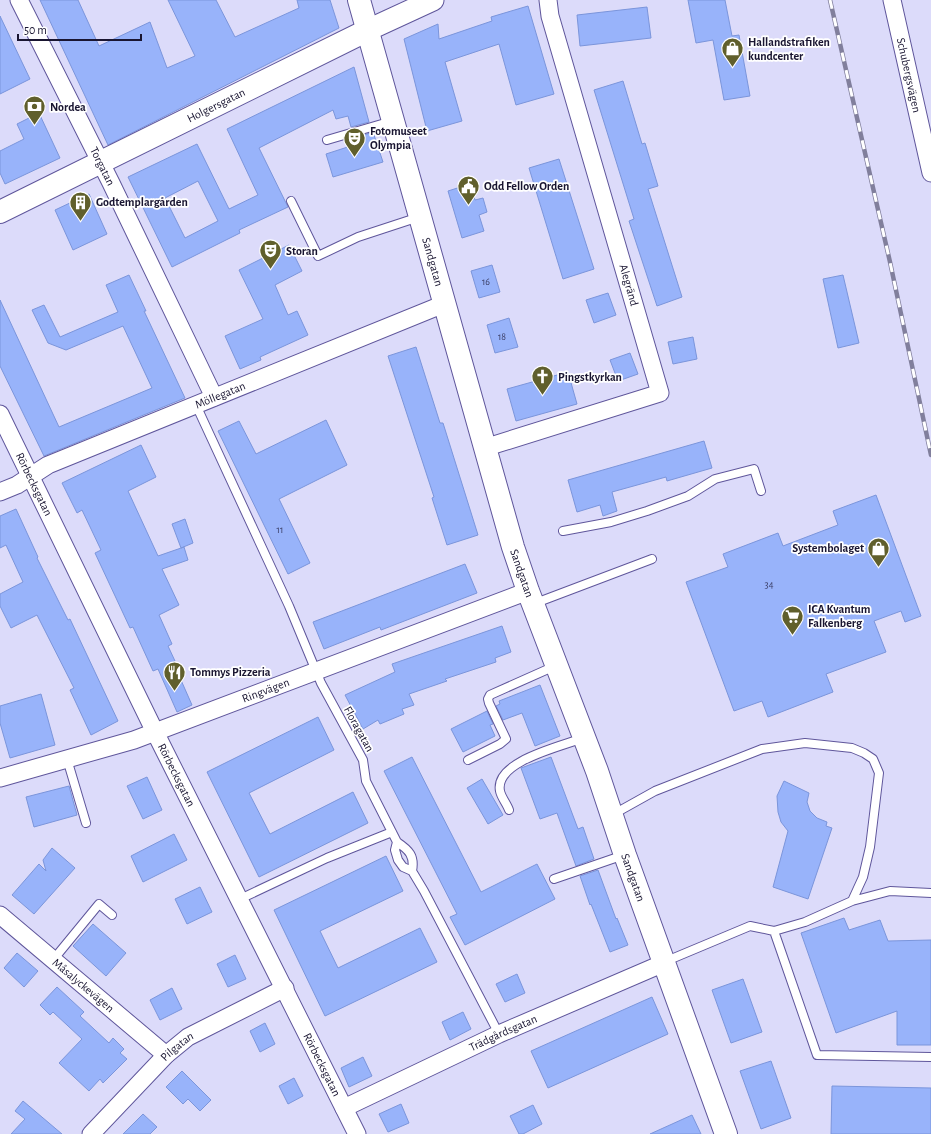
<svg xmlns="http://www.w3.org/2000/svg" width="931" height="1134" viewBox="0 0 931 1134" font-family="'Alegreya Sans',sans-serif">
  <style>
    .building { fill: #98b3fa; stroke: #7b95db; fill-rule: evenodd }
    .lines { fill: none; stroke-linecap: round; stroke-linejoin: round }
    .service-casing { stroke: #5f569b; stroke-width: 10 }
    .minor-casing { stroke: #5f569b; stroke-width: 19 }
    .tertiary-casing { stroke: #5f569b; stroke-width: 23 }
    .secondary-casing { stroke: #5f569b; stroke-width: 24 }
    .service { stroke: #fff; stroke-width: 8 }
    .minor { stroke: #fff; stroke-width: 17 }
    .tertiary { stroke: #fff; stroke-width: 21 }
    .secondary { stroke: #fff; stroke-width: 22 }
    .rail-casing { stroke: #817f9c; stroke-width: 4.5 }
    .rail { stroke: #fff; stroke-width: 3; stroke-dasharray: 9; stroke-linecap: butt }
    .labels { text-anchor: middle; stroke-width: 3.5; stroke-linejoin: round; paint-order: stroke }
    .number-label { font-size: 10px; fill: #393c63 }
    .poi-label { font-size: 12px; font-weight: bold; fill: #191531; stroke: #fff; text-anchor: start }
    .street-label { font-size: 12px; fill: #191531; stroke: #fff }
  </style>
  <rect width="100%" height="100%" fill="#dcdbfa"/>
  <path class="building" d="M40 0H78L99 46 150 22 167 68 195 56 168 0H216L235 37 299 8 297 0H330L339 28 108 145Z
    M688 0H725L732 36 739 35 750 96 724 100 713 40 696 43Z
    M528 6 554 94 516 105 499 44 445 62 462 121 427 131 404 39 438 24 439 39 492 21 491 17Z
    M647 7 651 38 580 46 577 15Z
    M0 16 30 79 0 94Z
    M354 67 369 122 351 127 348 116 336 119 333 110 259 148 288 207 239 230 240 233 172 267 128 177 197 144 229 209 258 195 227 129ZM198 181 218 221 185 238 165 198Z
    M623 81 642 144 645 143 658 186 648 189 682 297 657 306 629 221 634 219 594 90Z
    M39 113 60 158 5 184 0 173V151L24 139 17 124Z
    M373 132 383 162 333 177 326 154 357 144 355 138Z
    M559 159 594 269 563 279 529 168Z
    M470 184 475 200 483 198 487 212 479 215 484 231 462 238 448 191Z
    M89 194 107 234 73 250 55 210Z
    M289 245 302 271 275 285 288 315 297 311 308 335 260 357 261 360 240 369 225 336 263 319 239 270Z
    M492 265 500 292 479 298 471 271Z
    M129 275 146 311H144L185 398 44 456 0 366V300L59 427 152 388 123 326 66 350 48 343 32 310 44 305 60 337 118 312 106 285Z
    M843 275 859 343 838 348 823 279Z
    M608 293 616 315 594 323 586 300Z
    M509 318 518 347 495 353 487 325Z
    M693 337 697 359 673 364 668 342Z
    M416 347 440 423H443L478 535 447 545 432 498 434 497 388 356Z
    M630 353 638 374 618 381 610 360Z
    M568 372 577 404 516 421 507 389Z
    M326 420 347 465 279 499 310 563 288 574 218 431 239 421 256 454Z
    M704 441 712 468 667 481 666 477 612 492 617 511 603 516 600 505 577 512 568 480Z
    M141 445 156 477 128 491 158 556 184 547 188 560 162 569 179 605 159 615 172 644 168 646 175 661 173 662 192 705 177 712 158 669 153 671 133 627 130 628 95 553 101 550 82 510 77 513 62 483Z
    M876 495 921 616 905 622 901 611 874 621 886 652 826 674 833 692 768 717 762 701 734 711 686 582 728 567 723 554 778 533 783 546 838 525 833 511Z
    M16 509 38 557 37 558 68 620 70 619 118 721 91 735 70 690 74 688 37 615 11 628 0 606V594L23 582 6 545 0 548V516Z
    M185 519 193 543 181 548 172 524Z
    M465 564 477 593 381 630 380 627 324 649 313 622Z
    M502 626 511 652 495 658 496 662 445 679 447 681 409 694 414 705 402 709 404 714 380 724 378 720 363 729 345 695 395 672 392 664Z
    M540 685 560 736 535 746 522 713 503 720 496 706 500 704 499 701Z
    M41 694 55 745 10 758 0 723V706Z
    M487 711 493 724 490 725 495 736 463 752 451 729Z
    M318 717 334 750 249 793 270 834 353 792 368 823 259 877 207 772Z
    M412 757 481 892 537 864 555 899 465 945 450 917 457 914 384 771Z
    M551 757 578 829 583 827 594 859 576 866 557 813 540 819 521 768Z
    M147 777 162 810 143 819 127 786Z
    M482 779 503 815 488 824 467 788Z
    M784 781 809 793 807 802 810 811 817 818 827 822 826 826 832 828 808 899 773 887 788 831 781 822 778 812 777 796Z
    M69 786 77 815 34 827 26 797Z
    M174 834 187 860 143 882 131 856Z
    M52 848 75 868 34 914 12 895 39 864 46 871 43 860Z
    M386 856 403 891 320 931 338 968 420 928 437 962 325 1016 274 910Z
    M598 870 616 919 617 918 628 945 610 952 591 904 590 905 580 876Z
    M200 887 212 912 187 924 175 899Z
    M844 918 849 930 880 920 888 941 931 940V1045H897V1011L836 1033 801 933Z
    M93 924 126 953 106 976 73 946Z
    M17 953 38 971 24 987 4 968Z
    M235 955 246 979 228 987 217 964Z
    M517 974 525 993 505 1002 496 984Z
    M743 979 762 1032 731 1043 712 990Z
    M57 987 84 1012 80 1016 109 1043 113 1038 124 1049 120 1053 127 1059 103 1083 100 1079 89 1091 59 1063 82 1039 53 1012 50 1015 40 1005Z
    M172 988 182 1009 160 1020 150 1000Z
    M652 997 668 1034 548 1088 531 1051Z
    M463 1012 471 1029 450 1040 442 1022Z
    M265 1023 275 1044 260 1052 250 1031Z
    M363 1057 372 1076 349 1087 341 1068Z
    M771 1061 791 1118 761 1129 740 1071Z
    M182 1071 211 1100 200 1111 188 1099 183 1104 166 1087Z
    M294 1078 303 1096 288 1104 279 1086Z
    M832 1086 931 1088V1134H831Z
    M23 1101 62 1134H11L25 1119 15 1111Z
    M401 1104 409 1123 388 1132 379 1114Z
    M533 1105 542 1124 523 1134H519L510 1116Z
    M143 1114 157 1127 150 1134H123Z
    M692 1115 701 1134H650Z"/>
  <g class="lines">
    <defs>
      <path id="service" d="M327 140 392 121
        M291 201 318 256 358 237 419 217
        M196 405 289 606 321 683 363 760 366 781 397 842C409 850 415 856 412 871
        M563 531 611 522 647 511 688 496 715 479 754 469 761 491
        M533 604 652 559
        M67 759 86 823
        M468 760 500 744 506 739 489 703 488 699 490 695 555 666
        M509 810C507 804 501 797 500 791 494 761 563 746 583 738
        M612 815 655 791 762 749 805 743 852 748 864 753 873 759 879 773 870 847 863 877 852 901
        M397 842 395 850 398 860 403 867 412 871 424 891 499 1034
        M554 879 624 855
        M240 899 327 858 392 832
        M774 931 817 1055 931 1057
        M53 960 99 904 112 915
        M664 962 750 926 774 931 805 922 852 901 890 891 931 893"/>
      <g id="minor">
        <path id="s1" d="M19 0 111 183 214 397"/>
        <path id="s2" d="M892 0 931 173"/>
        <path id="s3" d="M0 414 155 732 357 1134"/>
        <path d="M484 448 660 393 550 16 548 0"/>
        <path id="s4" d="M0 492 17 485 48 465 444 304"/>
        <path id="s5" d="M0 778 134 740 528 591"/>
        <path id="s6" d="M0 915 166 1055"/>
        <path id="s7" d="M344 1108 499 1034 664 963"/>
        <path id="s8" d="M91 1134 166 1055 188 1037 285 988"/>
      </g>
      <path id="tertiary" d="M368 30 433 0"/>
      <g id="secondary">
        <path id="s9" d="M359 0 513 547 528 591 597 771 625 855 726 1134"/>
        <path id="s10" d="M0 212 368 30"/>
      </g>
    </defs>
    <use href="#service" class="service-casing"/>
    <use href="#minor" class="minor-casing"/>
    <use href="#tertiary" class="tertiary-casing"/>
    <use href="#secondary" class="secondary-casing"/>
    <use href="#service" class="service"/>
    <use href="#minor" class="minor"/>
    <use href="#tertiary" class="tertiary"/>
    <use href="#secondary" class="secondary"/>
    <defs>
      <path id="rail" d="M830 0 890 262 931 455"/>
    </defs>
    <use href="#rail" class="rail-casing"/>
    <use href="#rail" class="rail"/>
  </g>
  <defs>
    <symbol id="shop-pin" viewBox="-11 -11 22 30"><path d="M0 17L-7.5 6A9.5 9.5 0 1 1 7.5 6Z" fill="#605f2c" stroke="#fff"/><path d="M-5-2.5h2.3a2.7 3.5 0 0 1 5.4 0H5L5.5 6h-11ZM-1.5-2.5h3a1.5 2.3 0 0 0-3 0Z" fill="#fff"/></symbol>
    <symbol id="bank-pin" viewBox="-11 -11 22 30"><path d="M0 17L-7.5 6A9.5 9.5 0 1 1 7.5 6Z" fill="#605f2c" stroke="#fff"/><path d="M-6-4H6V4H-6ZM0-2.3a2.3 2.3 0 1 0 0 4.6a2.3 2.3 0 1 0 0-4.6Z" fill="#fff"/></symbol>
    <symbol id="theatre-pin" viewBox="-11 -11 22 30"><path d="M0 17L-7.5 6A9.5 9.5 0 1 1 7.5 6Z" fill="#605f2c" stroke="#fff"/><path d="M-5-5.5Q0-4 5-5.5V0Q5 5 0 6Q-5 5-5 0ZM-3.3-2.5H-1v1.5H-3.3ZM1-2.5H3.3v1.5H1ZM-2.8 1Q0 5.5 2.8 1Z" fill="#fff"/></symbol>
    <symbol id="civic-pin" viewBox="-11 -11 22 30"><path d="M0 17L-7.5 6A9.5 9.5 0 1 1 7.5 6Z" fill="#605f2c" stroke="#fff"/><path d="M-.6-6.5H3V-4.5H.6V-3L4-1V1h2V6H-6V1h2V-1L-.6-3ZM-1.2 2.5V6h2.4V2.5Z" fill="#fff"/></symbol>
    <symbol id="building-pin" viewBox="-11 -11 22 30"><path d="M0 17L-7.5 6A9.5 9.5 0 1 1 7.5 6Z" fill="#605f2c" stroke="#fff"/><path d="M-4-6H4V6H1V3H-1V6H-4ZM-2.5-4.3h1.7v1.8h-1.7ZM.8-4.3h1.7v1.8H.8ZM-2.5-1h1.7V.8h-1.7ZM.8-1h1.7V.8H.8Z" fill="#fff"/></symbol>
    <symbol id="church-pin" viewBox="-11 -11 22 30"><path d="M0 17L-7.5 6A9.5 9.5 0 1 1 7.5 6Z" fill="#605f2c" stroke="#fff"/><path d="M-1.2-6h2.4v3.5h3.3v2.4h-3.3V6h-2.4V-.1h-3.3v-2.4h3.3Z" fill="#fff"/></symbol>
    <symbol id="supermarket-pin" viewBox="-11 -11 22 30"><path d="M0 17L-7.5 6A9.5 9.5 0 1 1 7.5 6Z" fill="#605f2c" stroke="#fff"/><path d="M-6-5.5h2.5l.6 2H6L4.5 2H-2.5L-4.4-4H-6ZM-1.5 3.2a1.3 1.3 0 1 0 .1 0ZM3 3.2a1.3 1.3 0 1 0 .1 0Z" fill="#fff"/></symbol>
    <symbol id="restaurant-pin" viewBox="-11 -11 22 30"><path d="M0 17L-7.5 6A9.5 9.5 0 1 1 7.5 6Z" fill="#605f2c" stroke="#fff"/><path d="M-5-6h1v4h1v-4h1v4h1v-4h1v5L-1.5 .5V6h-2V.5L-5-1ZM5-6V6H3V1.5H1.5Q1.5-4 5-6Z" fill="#fff"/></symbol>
  </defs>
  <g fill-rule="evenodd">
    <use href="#shop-pin" x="720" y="36" width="25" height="34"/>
    <use href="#bank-pin" x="22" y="94" width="25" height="34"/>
    <use href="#theatre-pin" x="342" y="126" width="25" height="34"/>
    <use href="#civic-pin" x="456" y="174" width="25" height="34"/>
    <use href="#building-pin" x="68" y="190" width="25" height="34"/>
    <use href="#theatre-pin" x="258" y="238" width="25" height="34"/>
    <use href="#church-pin" x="530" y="364" width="25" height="34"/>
    <use href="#shop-pin" x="866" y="536" width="25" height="34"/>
    <use href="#supermarket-pin" x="780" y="604" width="25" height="34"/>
    <use href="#restaurant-pin" x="162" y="660" width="25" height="34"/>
  </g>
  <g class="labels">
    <g class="number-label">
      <text x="486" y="285">16</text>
      <text x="502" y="340">18</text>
      <text x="280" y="533">11</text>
      <text x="769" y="588">34</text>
    </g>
    <g class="poi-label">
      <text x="748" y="46">Hallandstrafiken<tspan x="748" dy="14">kundcenter</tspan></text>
      <text x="50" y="111">Nordea</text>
      <text x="370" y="135">Fotomuseet<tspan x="370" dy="14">Olympia</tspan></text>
      <text x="484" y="190">Odd Fellow Orden</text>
      <text x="96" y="206">Godtemplargården</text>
      <text x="286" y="255">Storan</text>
      <text x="558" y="381">Pingstkyrkan</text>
      <text x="864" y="552" text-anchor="end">Systembolaget</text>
      <text x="808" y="613">ICA Kvantum<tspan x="808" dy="14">Falkenberg</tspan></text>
      <text x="190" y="676">Tommys Pizzeria</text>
    </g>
    <g class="street-label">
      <text dy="4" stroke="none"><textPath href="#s2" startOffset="77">Schubergsvägen</textPath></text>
      <text dy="4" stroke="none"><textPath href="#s10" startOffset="241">Holgersgatan</textPath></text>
      <text dy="4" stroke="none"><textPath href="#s1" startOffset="186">Torgatan</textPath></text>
      <text dy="4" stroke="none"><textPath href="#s9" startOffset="272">Sandgatan</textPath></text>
      <text transform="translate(629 285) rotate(74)" y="4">Alegränd</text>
      <text dy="4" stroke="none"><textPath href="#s4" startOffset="241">Möllegatan</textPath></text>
      <text dy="4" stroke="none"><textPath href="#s3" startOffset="78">Rörbecksgatan</textPath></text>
      <text dy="4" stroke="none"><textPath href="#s9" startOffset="596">Sandgatan</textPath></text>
      <text dy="4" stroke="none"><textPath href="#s5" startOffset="280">Ringvägen</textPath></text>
      <text transform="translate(359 729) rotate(61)" y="4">Floragatan</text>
      <text dy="4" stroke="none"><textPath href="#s3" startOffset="402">Rörbecksgatan</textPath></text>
      <text dy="4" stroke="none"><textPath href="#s9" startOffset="920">Sandgatan</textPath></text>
      <text dy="4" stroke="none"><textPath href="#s6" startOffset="109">Måsalyckevägen</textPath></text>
      <text dy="4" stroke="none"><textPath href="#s7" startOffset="176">Trädgårdsgatan</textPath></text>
      <text dy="4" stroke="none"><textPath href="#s8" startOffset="123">Pilgatan</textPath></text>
      <text dy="4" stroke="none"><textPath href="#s3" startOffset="726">Rörbecksgatan</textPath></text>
    </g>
  </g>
  <path d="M18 34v6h123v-6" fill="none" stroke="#191531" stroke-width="2"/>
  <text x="24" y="34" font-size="12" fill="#191531" stroke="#ffffff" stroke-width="3" paint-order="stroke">50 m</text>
</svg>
